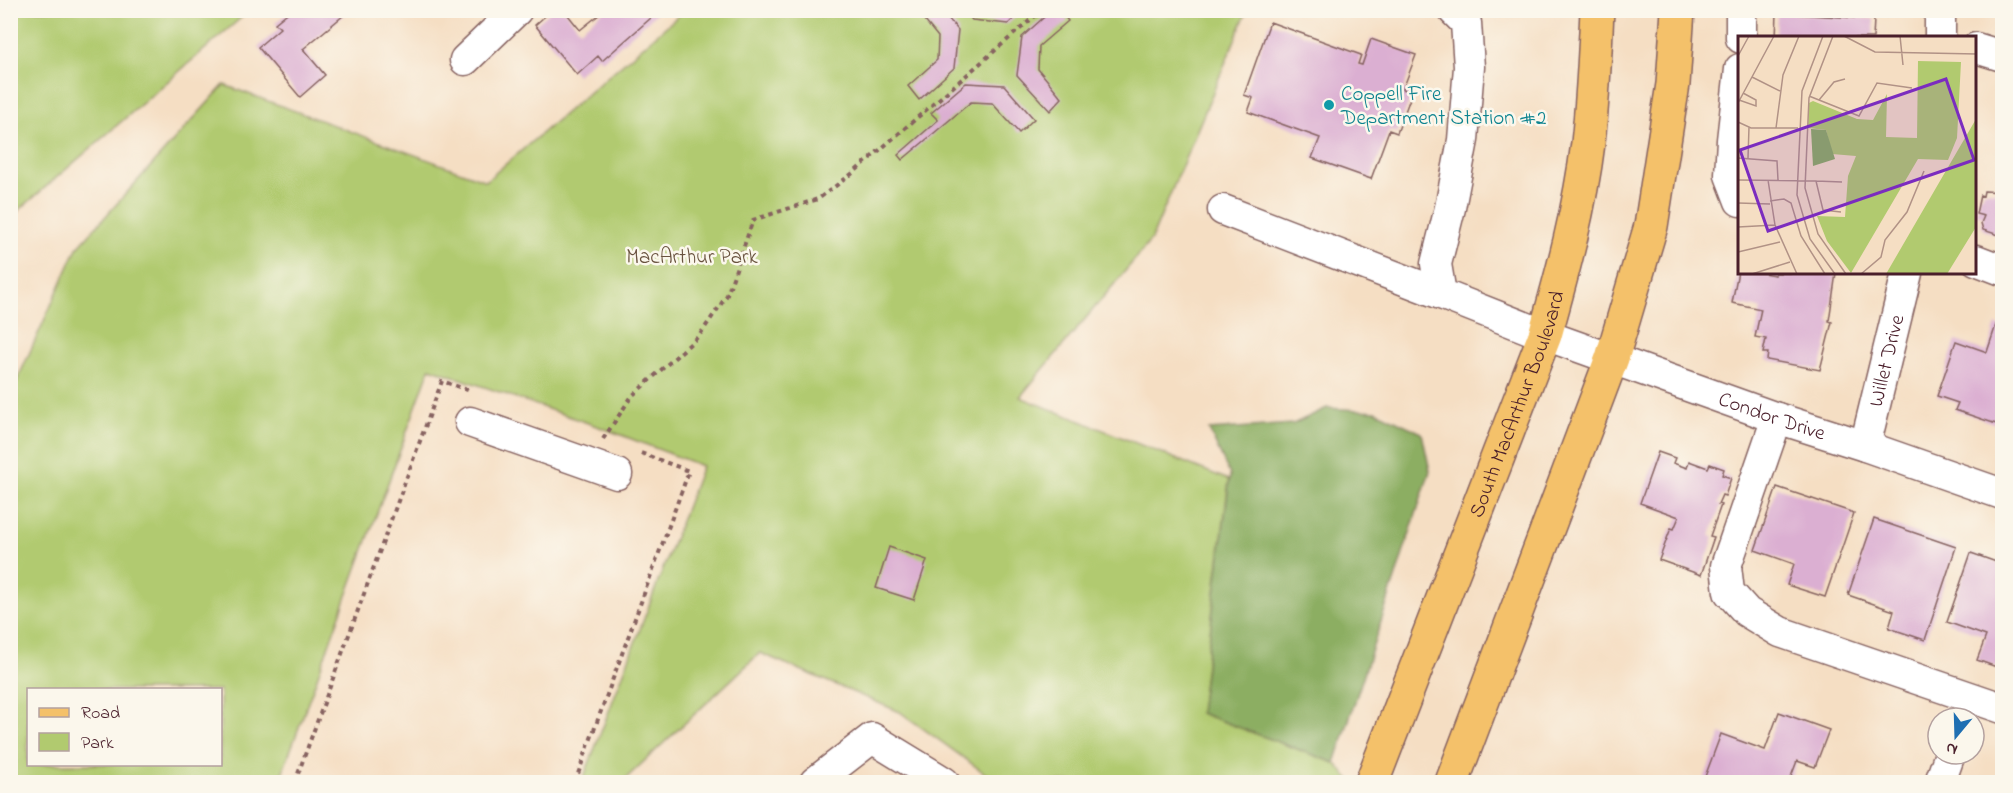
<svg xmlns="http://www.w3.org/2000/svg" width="2013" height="793" viewBox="0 0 2013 793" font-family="'Indie Flower',sans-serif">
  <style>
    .green { fill: #b1ca6f; stroke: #7e744d; stroke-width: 1.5; fill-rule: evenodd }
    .forest { fill: #8cae62; stroke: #6b6646; stroke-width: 1.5 }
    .building { fill: #dbafd2 }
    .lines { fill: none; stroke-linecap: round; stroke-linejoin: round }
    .minor-casing { stroke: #866260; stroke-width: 33 }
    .major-casing { stroke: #866260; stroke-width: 36 }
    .path { stroke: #866260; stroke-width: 4; stroke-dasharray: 4.5 4.5; stroke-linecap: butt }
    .minor { stroke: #fff; stroke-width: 30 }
    .major { stroke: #f4c16a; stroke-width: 33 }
    .culture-dot { fill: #0f9aa8; stroke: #fbf7ec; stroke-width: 2 }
    .labels { text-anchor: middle; stroke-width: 5; stroke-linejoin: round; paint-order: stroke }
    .culture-label { font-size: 21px; fill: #0d838f; stroke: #fbf7ec; text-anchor: start }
    .park-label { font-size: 21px; fill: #69523f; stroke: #fbf7ec }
    .street-label { font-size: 21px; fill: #4a1f2b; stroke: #fbf7ec }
    .inset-road { fill: none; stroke: #b19286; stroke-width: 1.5 }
    .view { fill: #7b2cbf; fill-opacity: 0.15; stroke: #7b2cbf; stroke-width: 3 }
    .inset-edge { fill: none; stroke: #4a1f2b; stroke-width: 3 }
  </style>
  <rect width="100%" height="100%" fill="#fbf7ec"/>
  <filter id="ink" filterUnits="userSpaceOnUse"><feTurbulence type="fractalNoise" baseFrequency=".0167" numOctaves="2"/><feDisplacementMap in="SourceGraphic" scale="12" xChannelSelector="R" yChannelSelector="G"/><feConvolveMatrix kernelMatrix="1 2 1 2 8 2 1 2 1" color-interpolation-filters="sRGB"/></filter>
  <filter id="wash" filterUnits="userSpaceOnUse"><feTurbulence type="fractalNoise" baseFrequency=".008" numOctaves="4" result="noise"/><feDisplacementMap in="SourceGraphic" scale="24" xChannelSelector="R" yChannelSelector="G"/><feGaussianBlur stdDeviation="1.35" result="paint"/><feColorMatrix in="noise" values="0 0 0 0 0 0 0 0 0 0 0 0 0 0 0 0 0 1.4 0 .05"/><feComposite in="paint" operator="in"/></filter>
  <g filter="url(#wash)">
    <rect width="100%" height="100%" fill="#f5dec3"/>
    <path class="green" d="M11 10H249V11L11 217Z
      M684 11H1247L1151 240 1020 397 1229 480 1200 713 1335 763 1352 782H997L900 712 760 653 622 782H582L702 466 608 430 430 368 279 782H11V394L77 248 224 85 486 181ZM28 690H220V764H28Z"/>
    <path class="forest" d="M1327 408 1376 411 1422 433 1430 471 1335 763 1200 713 1230 475 1209 430 1293 424Z"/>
    <g id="blocks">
      <path class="building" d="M291 10H350L303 49 325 75 300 97 258 47 280 28 275 23Z
        M552 10H564L580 30 605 10H660L602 61 598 56 577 75 535 25Z
        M916 10H941L958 30 954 68 919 100 908 86 937 60 938 37Z
        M964 10H1023L1008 24 972 20Z
        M1052 10H1060L1068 21 1039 46 1038 69 1062 98 1050 111 1017 75 1022 37Z
        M1777 13 1874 19 1873 38H1776Z
        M1270 22 1361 55 1358 64 1362 65 1371 39 1416 55 1403 89 1412 93 1397 133 1389 130 1371 179 1312 158 1320 138 1248 112 1253 98 1244 95Z
        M966 83 1004 85 1034 119 1019 133 992 103 971 102 902 160 898 155 938 120 931 113Z
        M1984 191 2002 192V236L1983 230 1981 223 1984 216 1976 214 1980 195 1983 196Z
        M1739 266 1740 273H1763L1775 275V273H1836L1829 321 1832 322 1820 370 1767 360 1768 353H1763L1766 339 1755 337 1761 309 1732 303Z
        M1996 325 2002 327V426L1955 410 1958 403 1937 396 1956 341 1987 352Z
        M1658 452 1675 458 1673 463 1687 468 1689 461 1708 468 1710 464 1724 469 1722 475 1731 478 1725 496 1722 495 1718 504 1721 505 1710 536 1714 537 1701 575 1659 560 1671 528 1674 529 1679 517 1640 503Z
        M1777 487 1854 513 1825 597 1787 585 1794 564 1755 550Z
        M1874 519 1956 547 1925 640 1889 628 1894 611 1848 595Z
        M889 547 927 560 914 600 876 588Z
        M1971 553 2002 564V669L1977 660 1986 636 1947 622Z
        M1779 712 1829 730 1815 767 1797 761 1789 782H1703L1721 734 1765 750Z"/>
    </g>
  </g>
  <g filter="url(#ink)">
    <use href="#blocks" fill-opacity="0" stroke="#866260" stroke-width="1.5"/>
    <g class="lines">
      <defs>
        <g id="minor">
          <path id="s1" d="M1453 10 1466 23 1469 67 1463 140 1450 208 1436 264 1441 294 1545 335 1777 418 1865 446 2002 494"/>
          <path d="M1741 38V10"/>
          <path d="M1940 38V10"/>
          <path d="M1976 48 2002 56"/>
          <path d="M465 60 517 10"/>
          <path d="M1740 69 1732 140 1730 175 1740 201"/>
          <path d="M1223 210 1441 294"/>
          <path d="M1976 260 2002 270"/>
          <path d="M1777 418 1726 566 1729 592 1747 612 1780 632 2002 708"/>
          <path d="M470 422 617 474"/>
          <path id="s2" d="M1865 446 1907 273"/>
          <path d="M815 782 872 738 944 782"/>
          <path d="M1940 782 1950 754"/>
        </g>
        <g id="major">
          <path id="s3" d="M1372 782 1545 335C1563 271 1580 208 1588 143 1593 99 1595 55 1597 10"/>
          <path d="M1452 782 1612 358 1651 226 1673 84 1678 10"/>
        </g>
      </defs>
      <use href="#minor" class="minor-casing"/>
      <use href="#major" class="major-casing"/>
      <path class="path" d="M603 439 632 396 699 336 717 310 727 295 753 220 818 199 853 173 1042 10
        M295 782 442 381 470 391
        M575 782 689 471 638 452"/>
      <use href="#minor" class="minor"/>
      <use href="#major" class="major"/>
    </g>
  </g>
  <circle class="culture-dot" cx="1329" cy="105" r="6"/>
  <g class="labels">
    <g class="culture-label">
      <text x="1341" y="100">Coppell Fire<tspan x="1341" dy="24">Department Station #2</tspan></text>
    </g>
    <g class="park-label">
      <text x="692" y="263">MacArthur Park</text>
    </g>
    <g class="street-label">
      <text dy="7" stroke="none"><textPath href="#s2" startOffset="88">Willet Drive</textPath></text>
      <text dy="7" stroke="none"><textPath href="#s3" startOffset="405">South MacArthur Boulevard</textPath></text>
      <text dy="7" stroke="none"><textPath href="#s1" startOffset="646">Condor Drive</textPath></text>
    </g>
  </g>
  <g transform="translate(1738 36)">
    <rect width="238" height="238" fill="#f5dec3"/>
    <path d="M180 25 223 26 219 102 210 124 180 123 113 237 89 205 79 180 107 181 110 140 118 120 94 118 88 94 70 92 71 67 75 65 119 83 135 84 149 58 148 101 179 102ZM238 83V191L209 238H148Z" fill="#b1ca6f"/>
    <path d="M73 93 88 94 97 123 75 130Z" fill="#8cae62"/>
    <path class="inset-road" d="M85 0 64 55 59 159 72 203 97 238M95 0 71 62 67 152 80 198 108 238M106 0 137 16 239 18M162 0 165 29M0 20 11 0M14 41 42 55M71 60 121 80 139 47 174 52M1 64 18 70V64L5 57M81 64 96 46 107 43M0 67 36 0M0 86 13 92H60M38 92 45 39 61 0M0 122 39 125 40 144M10 122 11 91M0 144 78 145 85 174 103 176M30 144 37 189 59 238M78 145 104 146M32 165 46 163 53 167 63 200 87 238M0 167 32 168M0 191 37 189M0 216 42 206M14 238 52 226M123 238 143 221 147 204 169 176 186 135"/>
    <path class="view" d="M208 43 236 124 30 195 2 114Z"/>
    <rect width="238" height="238" class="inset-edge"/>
  </g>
  <rect width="2013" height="793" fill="none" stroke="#fbf7ec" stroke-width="36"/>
  <rect x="27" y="688" width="195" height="78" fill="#fbf7ec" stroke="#b4a19f" stroke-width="1.5"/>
  <rect x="39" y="708" width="30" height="9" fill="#f4c16a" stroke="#b4a19f" stroke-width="1.5"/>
  <text x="81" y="718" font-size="18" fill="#4a1f2b">Road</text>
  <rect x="39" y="733" width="30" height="18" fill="#b1ca6f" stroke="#b4a19f" stroke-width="1.5"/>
  <text x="81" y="748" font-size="18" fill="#4a1f2b">Park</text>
  <g transform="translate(1956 736) rotate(199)"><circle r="28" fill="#fbf7ec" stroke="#b4a19f" stroke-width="1.5"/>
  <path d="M0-4.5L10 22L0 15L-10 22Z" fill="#1f6fb2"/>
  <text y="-9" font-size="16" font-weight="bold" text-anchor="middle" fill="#4a1f2b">N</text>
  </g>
</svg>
